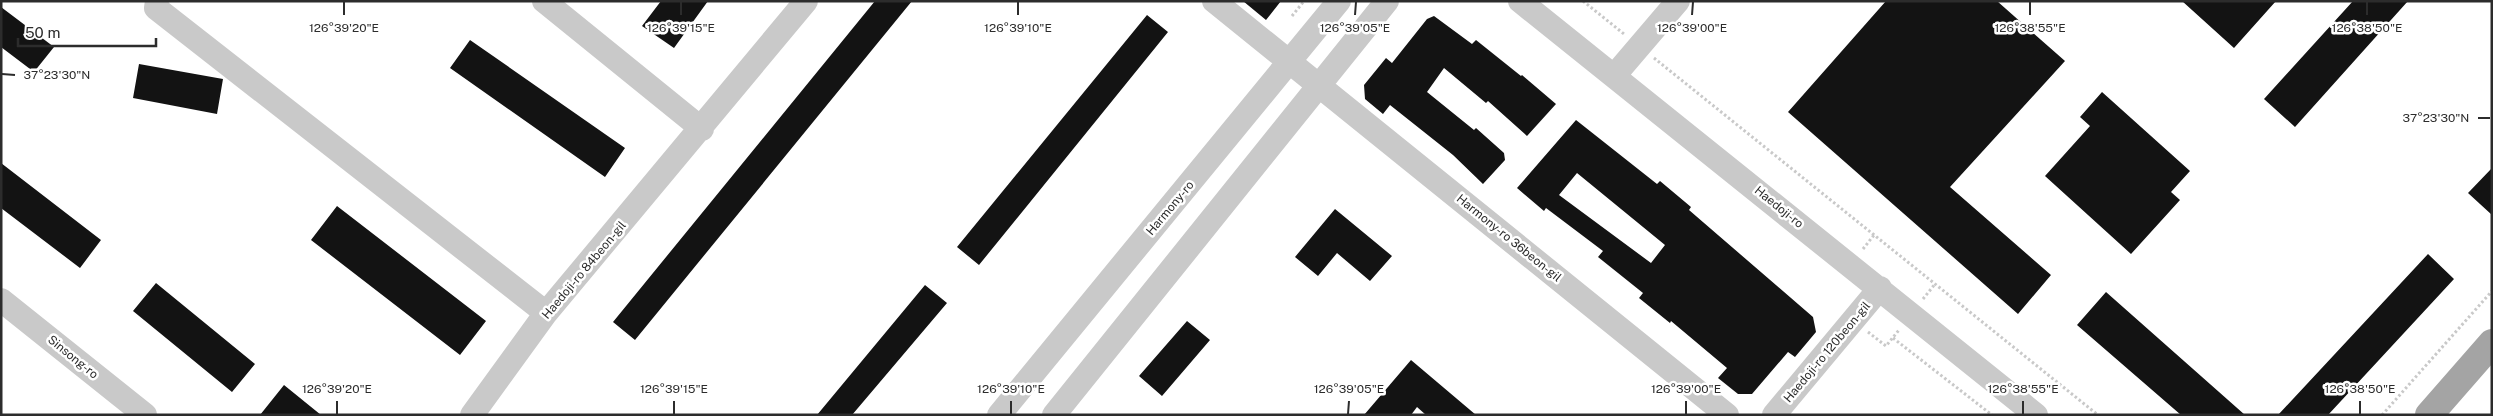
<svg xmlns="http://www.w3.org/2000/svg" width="2493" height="416" viewBox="0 0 2493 416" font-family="'Public Sans',sans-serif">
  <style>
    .building { fill: #131313; fill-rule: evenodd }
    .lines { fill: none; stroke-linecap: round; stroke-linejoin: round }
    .path { stroke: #c9c9c9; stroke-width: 3; stroke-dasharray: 2.5 2.5; stroke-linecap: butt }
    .minor { stroke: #c9c9c9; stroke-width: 24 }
    .major { stroke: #a4a4a4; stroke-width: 28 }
    .ticks { fill: none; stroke: #2c2c2c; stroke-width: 2 }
    .labels { text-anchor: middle; stroke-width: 5; stroke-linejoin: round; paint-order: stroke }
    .street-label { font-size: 12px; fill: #2c2c2c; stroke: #fff }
    .ticks-label { font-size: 12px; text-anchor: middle; fill: #2c2c2c; stroke: #fff; stroke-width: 5; stroke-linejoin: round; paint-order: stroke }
  </style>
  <rect width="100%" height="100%" fill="#fff"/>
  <path class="building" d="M661 1H708L674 48 642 26Z
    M875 1H912L635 340 613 322Z
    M1243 1H1281L1266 20Z
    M1886 1H1997L2065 61 1950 187 2051 275 2018 314 1788 112Z
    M2182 1H2276L2234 48Z
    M2353 1H2408L2295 127 2264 99Z
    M1 7 54 47 34 72 1 47Z
    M1147 15 1168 32 979 265 957 247Z
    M1434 16 1472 44 1476 40 1521 76 1522 75 1556 104 1527 136 1488 101 1486 103 1444 68 1427 92 1474 130 1476 128 1504 153 1505 160 1483 184 1453 155 1390 105 1383 114 1365 99 1364 85 1386 58 1392 63 1427 19Z
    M470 40 625 148 605 177 450 68Z
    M139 64 223 79 217 114 133 98Z
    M2102 92 2190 171 2171 192 2180 200 2131 254 2045 176 2090 126 2080 117Z
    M1576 120 1657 184 1660 181 1691 207 1689 210 1813 317 1816 332 1795 357 1788 352 1752 394H1738L1718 378 1727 368 1671 321 1670 323 1639 298 1643 293 1598 257 1603 251 1546 208 1544 211 1517 188ZM1577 173 1665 245 1651 263 1559 195Z
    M1 163 101 240 80 268 1 208Z
    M2492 168V215L2468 193Z
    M337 206 486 321 460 355 311 240Z
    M1335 209 1392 256 1370 281 1337 253 1318 276 1295 257Z
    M2428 254 2454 279 2328 415H2278Z
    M156 283 255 364 232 392 133 311Z
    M925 285 947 303 852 415H817Z
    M2106 292 2245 415H2181L2077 325Z
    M1187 321 1210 340 1162 396 1139 376Z
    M1411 360 1476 415H1426L1417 407 1411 415H1364Z
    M284 385 321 415H260Z"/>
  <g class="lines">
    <path class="path" d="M1583 1 1624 34
      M1292 16 1304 1
      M1654 58 2098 415
      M1863 249 1874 235
      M1923 299 1935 284
      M1868 332 1886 346 1899 330
      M1893 338 1992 415
      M2382 415 2492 291"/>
    <path class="minor" d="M157 1 156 8 546 313
      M544 1 702 129
      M1214 1 1727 415
      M1520 1 2036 415
      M1614 76 1678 1
      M1 300 145 415
      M472 415 546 313 806 1
      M999 415 1339 1
      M1054 415 1387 1
      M1774 415 1880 288"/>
    <path class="major" d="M2429 415 2492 343"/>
  </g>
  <path class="ticks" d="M344 15V2M681 15V2M1018 15V2M1355 15 1356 2M1692 15 1693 2M2030 15V2M2367 15V2M2 74 15 75M2478 118H2490M337 414V401M674 414V401M1011 414V401M1348 414 1349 401M1686 414V401M2023 414V401M2360 414V401"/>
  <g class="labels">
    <g class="street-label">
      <text transform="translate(1779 207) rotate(39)" y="4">Haedoji-ro</text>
      <text transform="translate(1170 208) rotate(-50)" y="4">Harmony-ro</text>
      <text transform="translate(1509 238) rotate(39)" y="4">Harmony-ro 36beon-gil</text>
      <text transform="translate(584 270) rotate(-50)" y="4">Haedoji-ro 84beon-gil</text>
      <text transform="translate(1827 352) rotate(-50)" y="4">Haedoji-ro 120beon-gil</text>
      <text transform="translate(73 357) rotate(39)" y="4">Sinsong-ro</text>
    </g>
  </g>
  <g class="ticks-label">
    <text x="344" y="32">126°39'20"E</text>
    <text x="681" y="32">126°39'15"E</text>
    <text x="1018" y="32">126°39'10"E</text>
    <text x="1355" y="32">126°39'05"E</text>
    <text x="1692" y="32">126°39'00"E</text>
    <text x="2030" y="32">126°38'55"E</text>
    <text x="2367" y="32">126°38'50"E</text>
    <text x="57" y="79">37°23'30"N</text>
    <text x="2436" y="122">37°23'30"N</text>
    <text x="337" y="393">126°39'20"E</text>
    <text x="674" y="393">126°39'15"E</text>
    <text x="1011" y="393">126°39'10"E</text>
    <text x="1349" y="393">126°39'05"E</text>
    <text x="1686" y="393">126°39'00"E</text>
    <text x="2023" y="393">126°38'55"E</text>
    <text x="2360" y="393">126°38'50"E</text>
  </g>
  <rect width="2493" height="416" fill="none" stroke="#2c2c2c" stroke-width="5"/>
  <path d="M18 38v8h138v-8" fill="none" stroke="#2c2c2c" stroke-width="2.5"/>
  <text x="25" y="38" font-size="15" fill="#2c2c2c" stroke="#ffffff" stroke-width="4" paint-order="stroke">50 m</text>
</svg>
